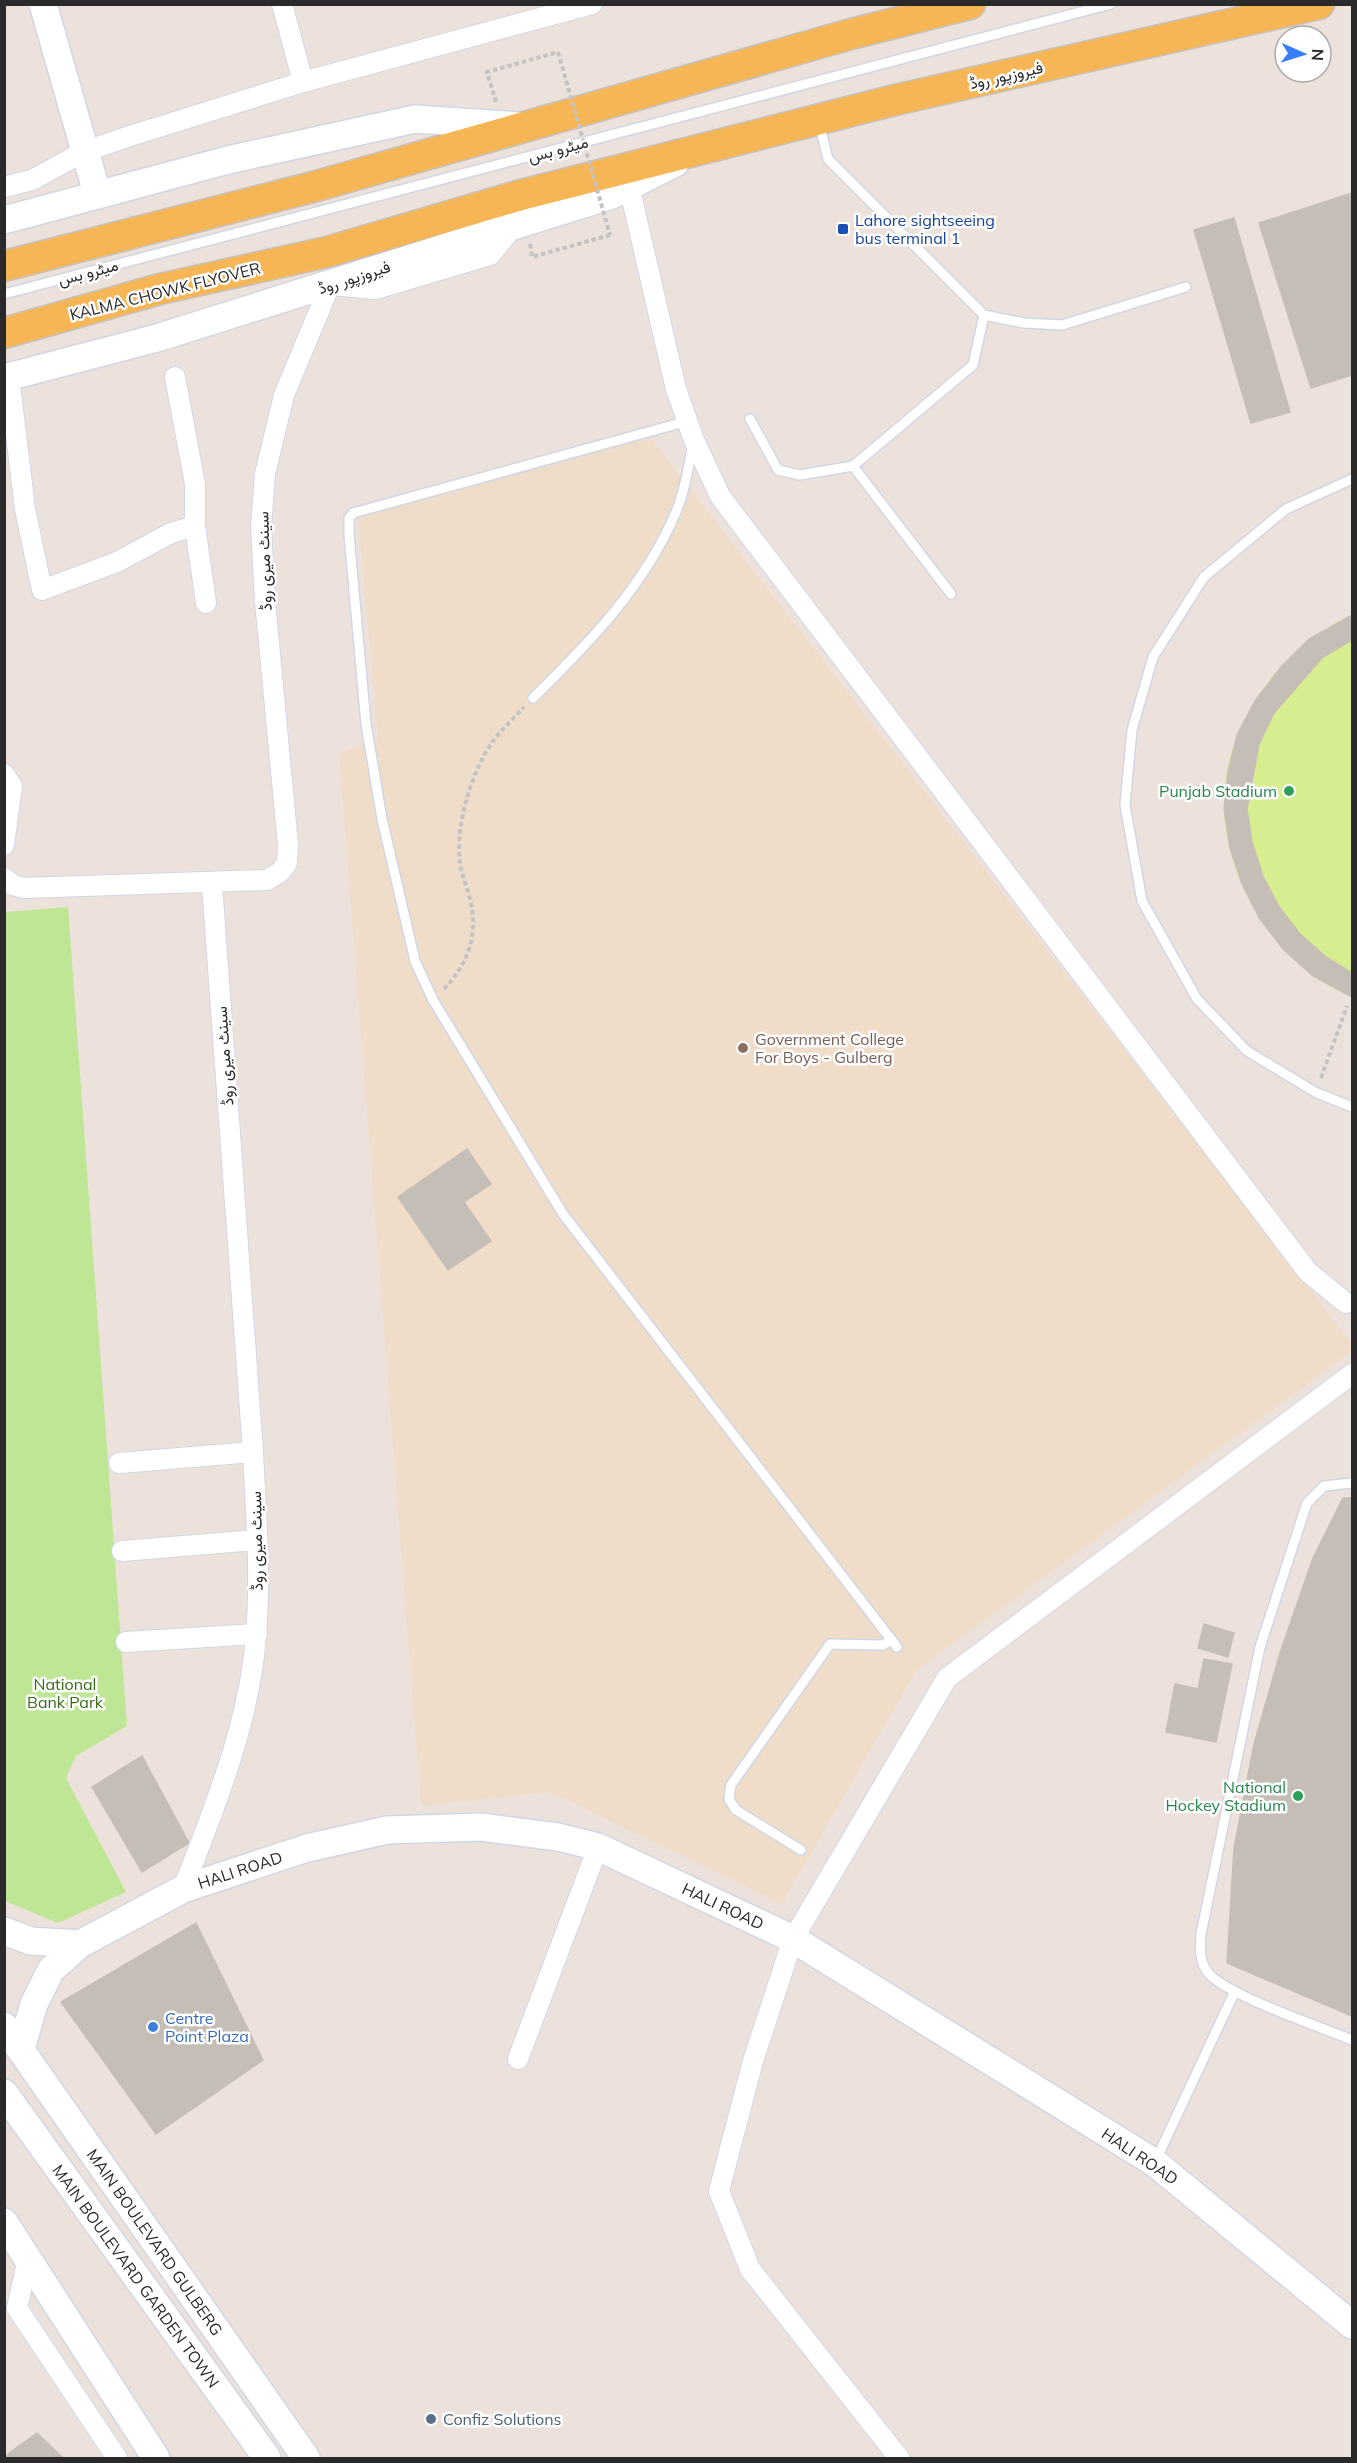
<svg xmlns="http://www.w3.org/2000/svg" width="1357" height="2463" viewBox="0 0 1357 2463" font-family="Mulish,Vazirmatn,sans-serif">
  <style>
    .education { fill: #efddca }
    .green { fill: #bfe695 }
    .pitch { fill: #d7ee90 }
    .building { fill: #c4beb7; stroke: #c8beb5; stroke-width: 1.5 }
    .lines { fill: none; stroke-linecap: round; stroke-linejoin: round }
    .lane-casing { stroke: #d0d7e4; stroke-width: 12 }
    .street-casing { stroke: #d0d7e4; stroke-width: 22 }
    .secondary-casing { stroke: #d0d7e4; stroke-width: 30 }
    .primary-casing { stroke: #c3c3c3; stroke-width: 33 }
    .path { stroke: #c3c3c3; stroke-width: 4; stroke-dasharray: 4.5 3; stroke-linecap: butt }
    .lane { stroke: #fff; stroke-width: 9 }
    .street { stroke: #fff; stroke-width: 20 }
    .secondary { stroke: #fff; stroke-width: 27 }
    .primary { stroke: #f7b656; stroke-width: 30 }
    .path-bridge { stroke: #c3c3c3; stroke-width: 4; stroke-dasharray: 4.5 3; stroke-linecap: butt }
    .transit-dot { fill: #1a4fb4; stroke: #fff; stroke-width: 2 }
    .leisure-dot { fill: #2e9e5b; stroke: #fff; stroke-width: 2 }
    .education-dot { fill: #8d6e63; stroke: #fff; stroke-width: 2 }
    .shop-dot { fill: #3f7fe0; stroke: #fff; stroke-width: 2 }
    .service-dot { fill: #5c6f8a; stroke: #fff; stroke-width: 2 }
    .labels { text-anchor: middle; stroke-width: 5; stroke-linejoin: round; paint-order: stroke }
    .street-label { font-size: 16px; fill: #2a2a2a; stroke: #fff }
    .transit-label { font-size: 16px; fill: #164399; stroke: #fff; text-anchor: start }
    .leisure-label { font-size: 16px; fill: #27864d; stroke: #fff; text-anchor: end }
    .education-label { font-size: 16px; fill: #785e54; stroke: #fff; text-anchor: start }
    .park-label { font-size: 16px; fill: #366b16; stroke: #fff }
    .shop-label { font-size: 16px; fill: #366cbe; stroke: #fff; text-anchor: start }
    .service-label { font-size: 16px; fill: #4e5e75; stroke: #fff; text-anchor: start }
  </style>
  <rect width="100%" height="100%" fill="#ede2db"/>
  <path class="education" d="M650 437 1352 1344V1351L916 1671 782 1904 550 1792 421 1806 339 753 378 739 358 516Z"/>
  <path class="green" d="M68 907 127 1726 76 1756 66 1778 126 1892 58 1923 5 1901V912Z"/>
  <path class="pitch" d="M1352 615V997C1319 984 1292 961 1271 933 1244 899 1226 854 1224 811 1220 729 1280 646 1352 615Z"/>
  <path class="building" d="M1352 193V375L1311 388 1259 223Z
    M1234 218 1290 412 1251 423 1194 230Z
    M1352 615V640L1323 657 1274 713 1259 744 1247 809 1252 842 1263 876 1279 907 1300 934 1326 957 1352 973V997L1313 976 1284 950 1260 919 1242 884 1230 848 1224 809 1228 772 1237 735 1255 701 1281 667 1309 639Z
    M467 1149 491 1184 464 1202 491 1241 448 1270 398 1197Z
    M1343 1498H1352V2016L1227 1963 1234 1848 1254 1744 1280 1653 1313 1558Z
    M1204 1624 1234 1633 1228 1657 1198 1648Z
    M1204 1659 1232 1664 1216 1742 1166 1732 1175 1684 1198 1689Z
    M142 1756 189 1843 142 1872 92 1787Z
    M196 1923 263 2060 156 2134 61 2002Z
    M37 2433 63 2458H4V2457Z"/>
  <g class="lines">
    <defs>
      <path id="lane" d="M819 123 828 159 984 315 1024 323 1062 325 1186 287
        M4 294 1111 4
        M750 419 778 470 800 475 853 466 973 365 984 315
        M688 421 353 513 349 518V535L366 724 382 819 415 961 433 1000 563 1214 897 1647
        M853 466 951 594
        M1352 479 1286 509 1204 577 1153 657 1132 730 1125 805 1142 901 1197 999 1247 1051 1315 1092 1352 1107
        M533 698C590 642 644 587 676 512 685 492 688 467 693 445
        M1352 1483 1324 1486 1307 1503 1260 1647 1201 1934C1200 1949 1199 1962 1209 1974 1229 1996 1321 2027 1352 2040
        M801 1850 736 1810 729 1799 731 1785 830 1644 883 1645 892 1640
        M1156 2160 1235 1991"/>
      <path id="street" d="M282 4 303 82
        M629 186 676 389 694 440 720 496 1308 1272 1346 1303
        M4 187 32 180 83 152 130 136 303 82 592 4
        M9 376 25 509 42 590 117 562 171 533 195 526V484L175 377
        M195 526 206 603
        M4 774 12 786 4 845
        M4 878 13 885 23 888 267 880 280 872 287 863 288 845 265 601 261 527 265 474 284 395 330 285 376 289 490 255 514 226
        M119 1463 253 1452
        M122 1551 257 1540
        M126 1642 257 1634
        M183 1889C214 1809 250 1722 256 1635 261 1575 256 1513 253 1452L212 884
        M518 2059 598 1847
        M28 2259 17 2308 117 2458
        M899 2458 750 2269 719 2191 753 2061 793 1939 947 1678 1352 1374"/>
      <path id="secondary" d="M43 4 97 193
        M4 220 228 160 415 119 519 126
        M4 378 157 338 612 195 675 163
        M4 1931 31 1941 80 1944 183 1889 307 1848 387 1830 481 1827 558 1837 598 1847 793 1939 1155 2163 1352 2325
        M4 2026 306 2458
        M21 2049 34 2004 51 1970 80 1944
        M4 2093 267 2458
        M4 2222 156 2458"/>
      <path id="primary" d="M4 266 313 187 851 34 970 4
        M4 333 160 289 327 252 521 195 895 100 1319 4"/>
    </defs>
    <use href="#lane" class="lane-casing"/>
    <use href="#street" class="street-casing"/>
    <use href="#secondary" class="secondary-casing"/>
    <use href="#primary" class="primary-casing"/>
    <path class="path" d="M496 102 487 72 558 52
      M530 244 532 257 610 235
      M444 989C465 967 477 940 472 909 470 894 463 880 460 864 455 826 471 772 493 741 502 729 514 718 524 707
      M1321 1078 1347 1006"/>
    <use href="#lane" class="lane"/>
    <use href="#street" class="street"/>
    <use href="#secondary" class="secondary"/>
    <use href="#primary" class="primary"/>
    <path class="path-bridge" d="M558 52 610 235"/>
  </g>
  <rect class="transit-dot" x="837" y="223" width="12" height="12" rx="3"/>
  <g class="leisure-dot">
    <circle cx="1289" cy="791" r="6"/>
    <circle cx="1298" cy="1796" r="6"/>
  </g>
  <circle class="education-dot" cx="743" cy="1048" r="6"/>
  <circle class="shop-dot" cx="153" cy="2027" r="6"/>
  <circle class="service-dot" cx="431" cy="2419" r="6"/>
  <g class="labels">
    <g class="street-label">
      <text transform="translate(1006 75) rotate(-13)" y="6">فیروزپور روڈ</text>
      <text transform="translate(558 149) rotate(-15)" y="6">میٹرو بس</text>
      <text transform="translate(88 272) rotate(-15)" y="6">میٹرو بس</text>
      <text transform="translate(354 277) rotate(-18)" y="6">فیروزپور روڈ</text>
      <text transform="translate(165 291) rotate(-14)" y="6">KALMA CHOWK FLYOVER</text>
      <text transform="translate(264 561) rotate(-92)" y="6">سینٹ میری روڈ</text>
      <text transform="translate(224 1056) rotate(-94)" y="6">سینٹ میری روڈ</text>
      <text transform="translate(256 1541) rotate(-91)" y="6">سینٹ میری روڈ</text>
      <text transform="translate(240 1870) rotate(-18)" y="6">HALI ROAD</text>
      <text transform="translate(723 1906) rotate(25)" y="6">HALI ROAD</text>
      <text transform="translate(1140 2156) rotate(34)" y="6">HALI ROAD</text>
      <text transform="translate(155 2242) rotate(55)" y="6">MAIN BOULEVARD GULBERG</text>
      <text transform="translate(136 2276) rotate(54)" y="6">MAIN BOULEVARD GARDEN TOWN</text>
    </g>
    <g class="transit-label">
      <text x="855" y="226">Lahore sightseeing<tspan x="855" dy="18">bus terminal 1</tspan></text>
    </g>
    <g class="leisure-label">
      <text x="1277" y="797">Punjab Stadium</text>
      <text x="1286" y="1793">National<tspan x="1286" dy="18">Hockey Stadium</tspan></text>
    </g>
    <g class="education-label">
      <text x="755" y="1045">Government College<tspan x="755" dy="18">For Boys - Gulberg</tspan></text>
    </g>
    <g class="park-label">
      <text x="65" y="1690">National<tspan x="65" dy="18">Bank Park</tspan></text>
    </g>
    <g class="shop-label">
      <text x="165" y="2024">Centre<tspan x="165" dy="18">Point Plaza</tspan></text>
    </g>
    <g class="service-label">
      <text x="443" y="2425">Confiz Solutions</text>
    </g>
  </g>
  <rect width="1357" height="2463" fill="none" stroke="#2a2a2a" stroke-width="12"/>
  <g transform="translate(1303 54) rotate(93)"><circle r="28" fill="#ffffff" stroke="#aaaaaa" stroke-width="1.5"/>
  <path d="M0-4.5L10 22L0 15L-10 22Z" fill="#367eff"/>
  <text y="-9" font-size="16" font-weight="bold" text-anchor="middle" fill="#2a2a2a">N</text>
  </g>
</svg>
